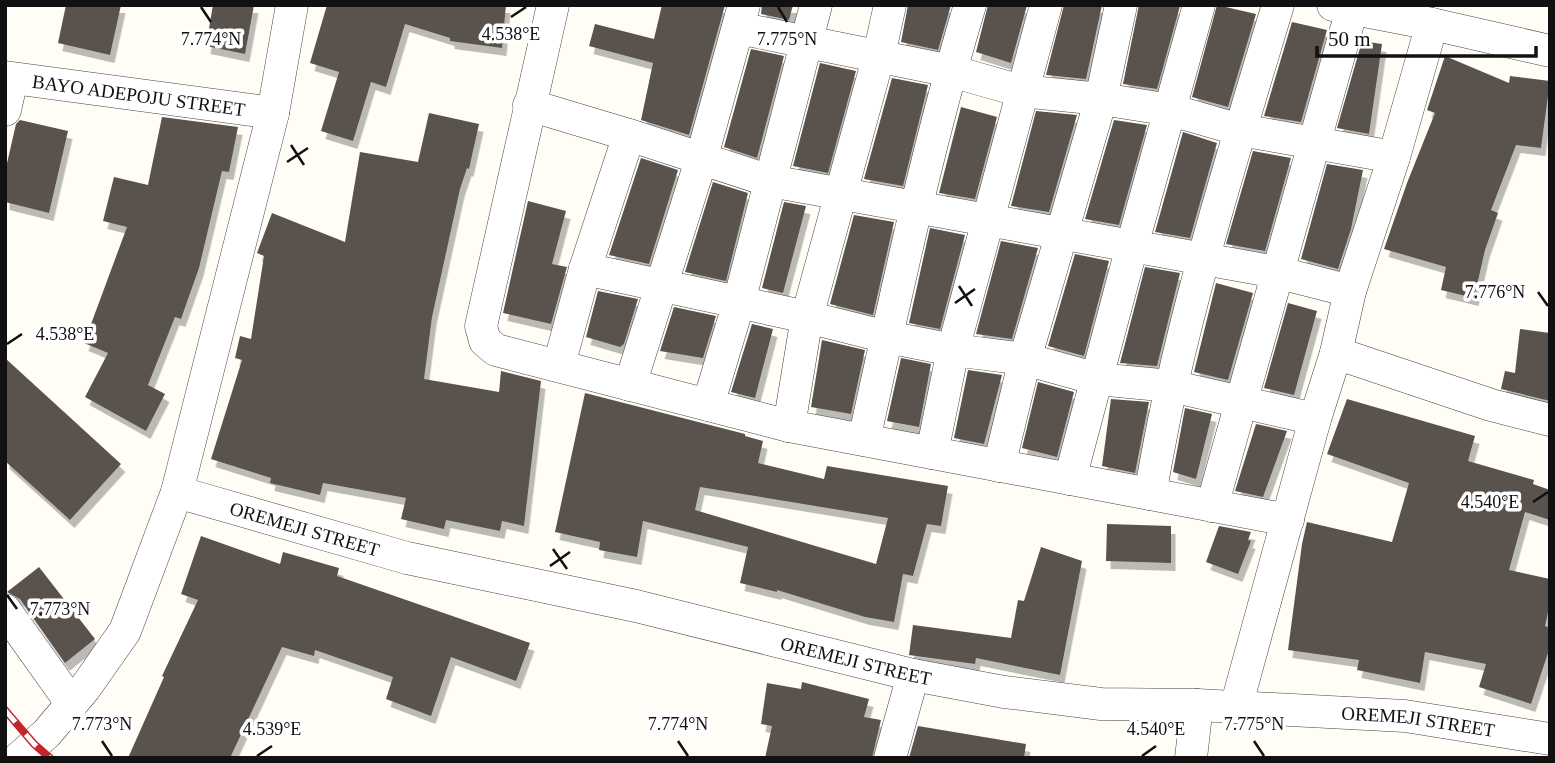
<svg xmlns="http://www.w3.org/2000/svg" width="1555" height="763" viewBox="0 0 1555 763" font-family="'Times New Roman',serif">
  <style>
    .building { fill: #5a524d; fill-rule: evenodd; filter: url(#shadow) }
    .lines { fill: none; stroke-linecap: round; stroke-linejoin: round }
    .minor-casing { stroke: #444; stroke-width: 33 }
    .minor { stroke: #fff; stroke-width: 32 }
    .rail-casing { stroke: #c4262e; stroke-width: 8 }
    .rail { stroke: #fff; stroke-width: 5; stroke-dasharray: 16; stroke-linecap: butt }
    .ticks { fill: none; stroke: #111; stroke-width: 2.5 }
    .labels { text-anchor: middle; stroke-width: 7; stroke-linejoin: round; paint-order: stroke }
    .street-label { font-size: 19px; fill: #111; stroke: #fff }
    .ticks-label { font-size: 18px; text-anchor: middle; fill: #111; stroke: #fff; stroke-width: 7; stroke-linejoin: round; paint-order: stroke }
  </style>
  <defs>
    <filter id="shadow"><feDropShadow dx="4.5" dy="8" stdDeviation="0" flood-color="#0004"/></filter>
  </defs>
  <rect width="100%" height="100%" fill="#fffdf5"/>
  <path class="building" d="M66 5H121L110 55 58 43Z
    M213 5H254L245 54 206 46Z
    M327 5H506L502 48 450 41V38L405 24 386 87 371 82 353 141 321 131 339 72 310 63Z
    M662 5H725L689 135 641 120 653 63 589 46 595 24 654 39Z
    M762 5H793L789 20 761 14Z
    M908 5H951L938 50 901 42Z
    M988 5H1027L1011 63 976 52Z
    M1064 5H1102L1086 79 1046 75Z
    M1139 5 1180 6 1157 89 1123 84Z
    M1217 5 1256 14 1228 107 1192 97Z
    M1292 22 1327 30 1301 122 1264 116Z
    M1362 41 1382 44 1369 134 1337 128Z
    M751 49 784 56 757 158 724 147Z
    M1445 56 1509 83 1510 76 1550 81 1541 148 1516 145 1491 210 1498 213 1485 250 1474 298 1441 290 1446 267 1384 249 1407 183 1435 113 1427 110Z
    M820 63 856 71 828 173 793 166Z
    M892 78 928 85 903 186 864 179Z
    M961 107 997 117 975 199 939 193Z
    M1036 111 1077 115 1049 212 1011 206Z
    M429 113 479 124 469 169 467 168 460 189 432 317 424 379 499 392 501 371 541 381 524 526 502 521 500 531 446 520 444 529 401 519 406 498 323 483 320 495 270 483 271 478 211 459 242 360 235 358 240 336 251 339 264 256 257 253 272 213 345 242 360 152 418 162Z
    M162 117 238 127 229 172 222 171 199 268 181 319 175 317 148 385 165 394 146 431 85 397 108 353 84 343 127 227 103 221 114 177 148 185Z
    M20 120 68 131 49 213 5 202V172L16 124Z
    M1114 120 1147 125 1119 225 1085 219Z
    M1183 132 1217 143 1190 238 1155 232Z
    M1253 151 1291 158 1265 251 1226 244Z
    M641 158 678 170 649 264 609 255Z
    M1327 164 1363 170 1351 229 1338 269 1301 259Z
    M713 182 748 193 726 281 685 272Z
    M528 201 566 211 552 264 567 267 551 324 503 313Z
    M784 202 806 206 783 293 762 288Z
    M854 215 894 222 873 315 830 304Z
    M930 228 965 235 940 329 909 323Z
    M1001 241 1038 248 1012 339 976 334Z
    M1075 254 1109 261 1084 356 1048 346Z
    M1145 267 1180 273 1157 366 1120 363Z
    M1216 283 1253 293 1228 380 1194 372Z
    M598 291 638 299 624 344 620 347 586 337Z
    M1288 303 1317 311 1294 395 1264 388Z
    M674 307 716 316 703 358 660 351Z
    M752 324 773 329 755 398 731 392Z
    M1520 329 1550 333V401L1501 389 1505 371 1515 373Z
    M822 340 865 350 851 414 811 407Z
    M5 358 121 464 70 520 5 461Z
    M901 358 931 364 919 427 887 421Z
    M968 370 1002 375 984 444 954 438Z
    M1038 382 1074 392 1057 457 1022 448Z
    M585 393 745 434V436L763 441 758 463 824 479 827 466 948 486 941 526 927 524 913 576 903 574 894 622 865 617 777 590V592L740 583 748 547 643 521 637 557 599 550 600 542 555 532ZM700 487 888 518 876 564 695 510Z
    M1111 399 1149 402 1135 473 1102 466Z
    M1347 399 1475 436 1468 461 1534 480 1533 484 1550 490V520L1525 512 1509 570 1550 579V603L1545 626 1550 628V647L1531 704 1479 687 1486 664 1425 652 1420 683 1357 670 1359 660 1288 650 1302 544 1307 522 1392 542 1409 483 1327 454Z
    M1185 408 1212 414 1196 479 1173 472Z
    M1256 424 1287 431 1263 497 1235 491Z
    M1107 524 1171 526V563L1106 561Z
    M1219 526 1251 532 1248 540 1251 541 1238 574 1206 562Z
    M201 536 280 564 283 552 339 568 337 576 530 643 516 681 451 657 431 716 386 699 393 677 315 650 314 656 282 647 230 758H128L164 677 162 676 198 600 181 594Z
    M1041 547 1082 561 1060 675 976 658 975 664 909 655 913 625 1011 638 1018 600 1024 601Z
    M39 567 95 639 65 663 20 599 7 592Z
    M802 682 869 699 864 717 881 720 872 758H765L772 726 761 724 767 683 801 689Z
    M918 726 1026 744 1024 758H909Z"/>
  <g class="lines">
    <defs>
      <g id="minor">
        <path d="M553 5 481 326 485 341 496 350 789 426 1288 520"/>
        <path d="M1333 5 1432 24 1550 51"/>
        <path d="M738 28 951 71 1021 91 1101 99 1171 110 1240 130 1394 157"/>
        <path id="s1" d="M5 77 273 113"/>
        <path d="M529 105 629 135 585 269 559 365"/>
        <path d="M5 110 12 79"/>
        <path d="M629 135 770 181 1276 272 1350 291"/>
        <path d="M585 269 807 317 887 337 953 350 1025 359 1097 379 1171 386 1315 419"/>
        <path d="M1336 353 1491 405 1550 420"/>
        <path d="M630 385 701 160 744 5"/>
        <path d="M708 405 739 302 816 5"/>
        <path d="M789 426 807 317 879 55 890 5"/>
        <path d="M864 440C896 295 927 148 970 5"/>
        <path d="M932 453 953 350 1046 5"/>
        <path d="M999 466 1025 359 1101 99 1121 5"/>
        <path d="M1070 479 1132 246 1199 5"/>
        <path id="s2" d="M177 492 407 558 636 606 913 675 1004 692 1101 704 1197 705 1405 716 1550 739"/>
        <path d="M1150 494C1157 458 1163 421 1172 384 1201 256 1240 131 1278 5"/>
        <path d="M1212 506 1352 9"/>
        <path d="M5 610 72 704"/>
        <path d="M1236 707 1315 419 1336 353 1350 291 1394 157 1432 24"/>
        <path d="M19 758 47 733 85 688 125 631 177 492 273 113 292 5"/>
        <path d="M890 758 913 675"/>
        <path d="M1191 758 1197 705"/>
      </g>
    </defs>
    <use href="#minor" class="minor-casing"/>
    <use href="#minor" class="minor"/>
    <defs>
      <path id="rail" d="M5 710 34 744 50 758"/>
    </defs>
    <use href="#rail" class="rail-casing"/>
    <use href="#rail" class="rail"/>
  </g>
  <path class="ticks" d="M201 7 211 22M778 7 787 22M511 17 526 7M291 145 304 165M287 162 308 148M959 286 972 306M1538 292 1548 306M955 303 975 289M7 344 22 334M1533 502 1548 492M553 549 567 569M550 566 570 552M7 595 17 609M102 741 112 756M678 741 688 756M1254 741 1264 756M257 756 272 746M1142 756 1156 746"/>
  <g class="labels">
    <g class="street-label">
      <text dy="7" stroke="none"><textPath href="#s1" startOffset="135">BAYO ADEPOJU STREET</textPath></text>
      <text dy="7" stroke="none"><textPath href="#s2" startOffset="133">OREMEJI STREET</textPath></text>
      <text dy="7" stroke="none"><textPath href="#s2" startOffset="700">OREMEJI STREET</textPath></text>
      <text dy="7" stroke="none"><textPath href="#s2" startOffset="1267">OREMEJI STREET</textPath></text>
    </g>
  </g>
  <g class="ticks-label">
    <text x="511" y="40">4.538°E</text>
    <text x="787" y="45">7.775°N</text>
    <text x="211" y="45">7.774°N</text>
    <text x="1495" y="298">7.776°N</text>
    <text x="65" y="340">4.538°E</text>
    <text x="1490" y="508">4.540°E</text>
    <text x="60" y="615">7.773°N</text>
    <text x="102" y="730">7.773°N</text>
    <text x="678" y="730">7.774°N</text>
    <text x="1254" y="730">7.775°N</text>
    <text x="272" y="735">4.539°E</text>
    <text x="1156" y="735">4.540°E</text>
  </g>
  <rect width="1555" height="763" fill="none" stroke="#111111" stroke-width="14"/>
  <path d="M1317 46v10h219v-10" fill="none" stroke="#111111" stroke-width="3.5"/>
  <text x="1328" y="46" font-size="21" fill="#111111" stroke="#ffffff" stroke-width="5" paint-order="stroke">50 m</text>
</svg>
